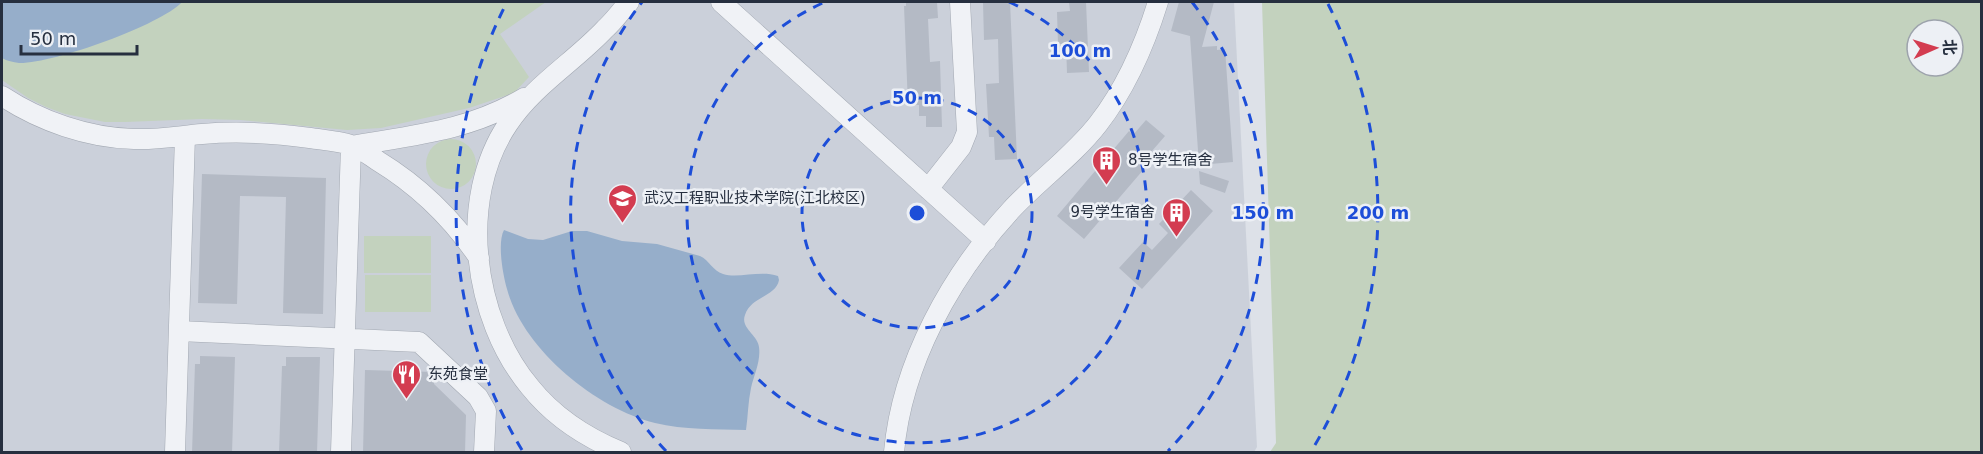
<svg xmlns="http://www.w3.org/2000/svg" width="1983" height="454" viewBox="0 0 1983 454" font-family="'DejaVu Sans','Noto Sans SC',sans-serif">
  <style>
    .built { fill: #cbd0da }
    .green { fill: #c3d2be; fill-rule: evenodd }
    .water { fill: #96aeca }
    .building { fill: #b4bac5 }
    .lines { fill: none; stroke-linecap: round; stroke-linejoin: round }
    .minor-casing { stroke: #a2a8b2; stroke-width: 21 }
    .minor { stroke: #f0f2f6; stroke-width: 20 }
    .ring { fill: none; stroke: #1d4ed8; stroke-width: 3; stroke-dasharray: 10 8 }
    .labels { text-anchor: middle; stroke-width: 5; stroke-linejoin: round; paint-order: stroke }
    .poi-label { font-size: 15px; fill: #262f3f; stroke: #edf0f5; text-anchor: start }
    .centre { fill: #1d4ed8; stroke: #edf0f5; stroke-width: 3 }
    .ring-label { font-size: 18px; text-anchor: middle; font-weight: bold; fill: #1d4ed8; stroke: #edf0f5; stroke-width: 5; stroke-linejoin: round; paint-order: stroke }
  </style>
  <rect width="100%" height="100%" fill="#dde1e8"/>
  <path class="built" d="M2 2H1234L1257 447 1254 452H2Z"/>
  <path class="green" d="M2 2H546L500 34 529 77 514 93 469 108 381 128 347 130 241 120 202 119 125 122H105L65 114 46 107 28 98 2 80Z
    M1262 2H1981V452H1270L1276 443ZM1917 30H1953V66H1917Z
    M426 164a25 25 0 1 1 50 0a25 25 0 1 1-50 0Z
    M364 236H431V273H364Z
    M365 275H431V312H365Z"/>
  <path class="water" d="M2 2H182C161 25 52 64 19 63 13 62 7 61 2 58Z
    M504 230 528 239 543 240 572 231H587L622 241 657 244 700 256C709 260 713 271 723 274 738 279 760 270 778 276L779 280C776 297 751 296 745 315 740 328 758 335 759 347 761 361 754 375 751 388 748 402 748 416 746 430 716 429 684 430 655 423 595 408 523 349 507 289 503 275 497 243 504 230Z"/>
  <path class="building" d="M906 2H937L938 18 928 19 930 62 940 61 942 127H926V116H919V105H908L904 6H906Z
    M983 2H1010L1017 159 995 160 994 137H989L986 84 999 83 998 39 984 40Z
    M1069 2H1086L1089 72 1067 73 1066 44H1058L1057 12 1070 11Z
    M1179 2H1214L1202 47 1217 46V50L1225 49 1233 162 1199 165 1190 36 1171 31Z
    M1146 120 1165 136 1152 151 1156 155 1084 239 1057 216 1129 131 1133 135Z
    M1199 171 1229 181 1225 193 1200 184Z
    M202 174 326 178 323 314 283 313 286 197 240 196 237 304 198 303Z
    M1191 190 1213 211 1142 289 1119 268 1143 242 1152 250 1168 233 1159 224Z
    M200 356 235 357 232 453H192L195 364H200Z
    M286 357H320L317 453H279L282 366H286Z
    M365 370 434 372V384L466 415 465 453H363Z"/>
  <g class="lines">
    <defs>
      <path id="minor" d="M721 2 986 241
        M2 96C40 121 88 138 134 139 157 140 179 136 202 134 238 131 274 133 310 138 323 140 338 141 351 145 360 149 370 155 378 161 419 186 452 218 479 258
        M351 146C414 135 468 131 524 98
        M928 189 961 147 967 132 960 2
        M179 331 419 342 478 397 486 411 484 452
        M175 452 185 136
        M341 452 351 146
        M621 452C587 438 554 417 530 387 473 319 457 199 508 124 533 86 574 62 605 29 614 21 621 11 629 2
        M894 452C902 363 951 275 1011 210 1039 180 1073 156 1098 124 1126 88 1145 44 1158 2"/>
    </defs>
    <use href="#minor" class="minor-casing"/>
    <use href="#minor" class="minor"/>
  </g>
  <g class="ring">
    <circle cx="917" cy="213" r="115"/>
    <path d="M1009 2A230 230 0 1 1 825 2"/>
    <path d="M666 451A346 346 0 0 1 642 2M1192 2A346 346 0 0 1 1168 451"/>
    <path d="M522 450A461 461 0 0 1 506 4M1328 4A461 461 0 0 1 1312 450"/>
  </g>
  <defs>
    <symbol id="building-pin" viewBox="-11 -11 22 30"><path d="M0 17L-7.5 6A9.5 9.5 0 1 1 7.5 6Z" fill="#d33c50" stroke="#edf0f5"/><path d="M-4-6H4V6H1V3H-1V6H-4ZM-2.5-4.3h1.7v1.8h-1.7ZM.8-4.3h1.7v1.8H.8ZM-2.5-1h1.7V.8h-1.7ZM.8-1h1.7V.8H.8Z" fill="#fff"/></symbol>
    <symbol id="university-pin" viewBox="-11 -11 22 30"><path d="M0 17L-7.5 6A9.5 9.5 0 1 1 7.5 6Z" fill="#d33c50" stroke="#edf0f5"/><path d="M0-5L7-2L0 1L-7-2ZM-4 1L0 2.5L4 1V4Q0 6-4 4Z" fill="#fff"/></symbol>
    <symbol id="restaurant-pin" viewBox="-11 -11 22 30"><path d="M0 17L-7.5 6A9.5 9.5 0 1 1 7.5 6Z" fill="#d33c50" stroke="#edf0f5"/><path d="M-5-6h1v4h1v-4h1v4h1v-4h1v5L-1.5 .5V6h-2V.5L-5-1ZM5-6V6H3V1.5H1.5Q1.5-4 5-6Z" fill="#fff"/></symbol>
  </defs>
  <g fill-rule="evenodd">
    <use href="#building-pin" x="1090" y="144" width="33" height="45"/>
    <use href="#university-pin" x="606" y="182" width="33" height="45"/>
    <use href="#building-pin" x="1160" y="196" width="33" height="45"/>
    <use href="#restaurant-pin" x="390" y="358" width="33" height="45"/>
  </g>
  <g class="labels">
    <g class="poi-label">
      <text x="1128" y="165">8号学生宿舍</text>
      <text x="644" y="203">武汉工程职业技术学院(江北校区)</text>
      <text x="1155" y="217" text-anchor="end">9号学生宿舍</text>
      <text x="428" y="379">东苑食堂</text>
    </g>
  </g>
  <circle cx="917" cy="213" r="9" class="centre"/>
  <g class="ring-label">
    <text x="1080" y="57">100 m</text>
    <text x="917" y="104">50 m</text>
    <text x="1263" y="219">150 m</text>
    <text x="1378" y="219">200 m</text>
  </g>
  <rect width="1983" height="454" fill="none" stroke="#262f3f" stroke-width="6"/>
  <g transform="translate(1935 48) rotate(87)"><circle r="28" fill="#edf0f5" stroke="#9da3ac" stroke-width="1.5"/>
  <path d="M0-4.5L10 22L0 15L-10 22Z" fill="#d33c50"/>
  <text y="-9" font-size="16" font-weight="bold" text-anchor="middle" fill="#262f3f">北</text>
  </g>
  <path d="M21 45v9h116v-9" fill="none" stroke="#262f3f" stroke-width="3"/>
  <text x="30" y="45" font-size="18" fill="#262f3f" stroke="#edf0f5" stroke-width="4.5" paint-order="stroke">50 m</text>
</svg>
